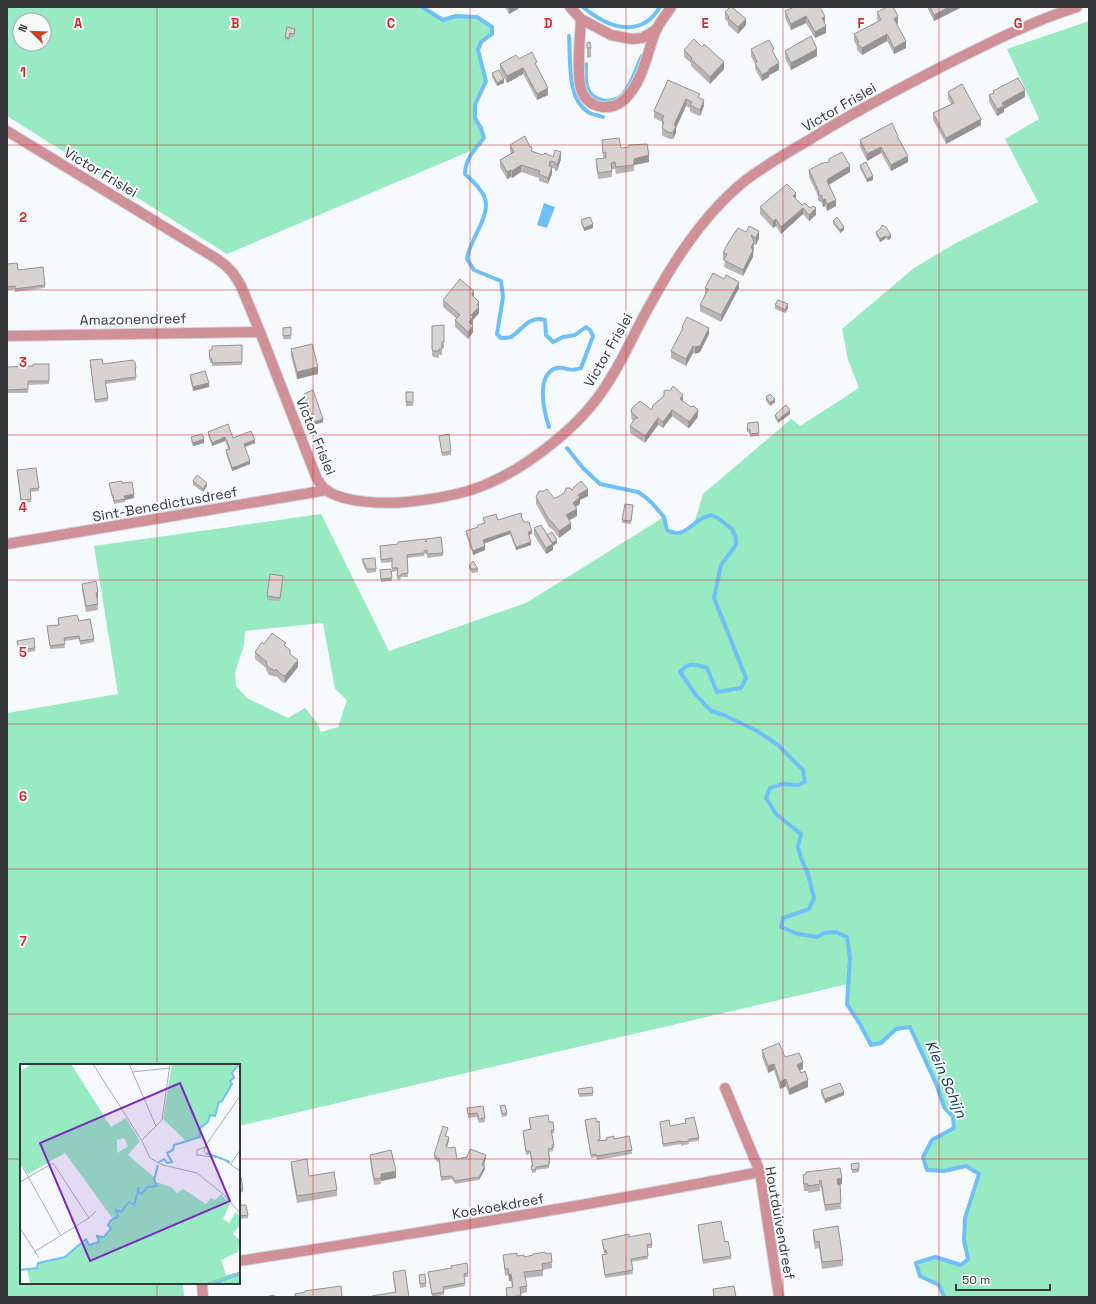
<svg xmlns="http://www.w3.org/2000/svg" width="1096" height="1304" viewBox="0 0 1096 1304" font-family="'Space Grotesk',sans-serif">
  <style>
    .green { fill: #97eac1; fill-rule: evenodd }
    .water { fill: #6fc0f9 }
    .lines { fill: none; stroke-linecap: round; stroke-linejoin: round }
    .stream { stroke: #6fc0f9; stroke-width: 4 }
    .street-casing { stroke: #d3d7da; stroke-width: 12 }
    .street { stroke: #d09097; stroke-width: 10 }
    .wall { fill: #bab5b4 }
    .shaded-wall { fill: #979392 }
    .building { fill: #d8d2d1; stroke: #979392 }
    .grid { fill: none; stroke: #d62828; stroke-width: 1; stroke-opacity: 0.55 }
    .labels { text-anchor: middle; stroke-width: 4; stroke-linejoin: round; paint-order: stroke }
    .street-label { font-size: 14px; fill: #353738; stroke: #f6fafe }
    .water-label { font-size: 15px; font-style: italic; fill: #11344b; stroke: #f6fafe }
    .inset-river { fill: none; stroke: #6fc0f9; stroke-width: 2 }
    .inset-road { fill: none; stroke: #a9acaf; stroke-width: 1 }
    .view { fill: #7b2cbf; fill-opacity: 0.15; stroke: #7b2cbf; stroke-width: 2 }
    .inset-edge { fill: none; stroke: #353738; stroke-width: 2 }
    .grid-label { font-size: 13px; text-anchor: middle; font-weight: bold; fill: #d62828; stroke: #f6fafe; stroke-width: 4; stroke-linejoin: round; paint-order: stroke }
  </style>
  <rect width="100%" height="100%" fill="#f6fafe"/>
  <path class="green" d="M7 7H422L443 20 456 16 477 17 492 27V34L481 42 478 50 486 81 475 105V118L481 128 484 138 475 149 227 254 7 116ZM20 20H44V44H20Z
    M1089 21V1297H944L939 1285 920 1276 916 1263 935 1257 961 1265 968 1259 964 1240 965 1218 979 1174 966 1166 944 1171 927 1170 923 1157 932 1140 954 1128 953 1117 944 1107 937 1086 910 1027 896 1029 881 1043 871 1045 861 1026 847 1004 848 984 239 1126V1065H21V1283H183L184 1297H7V713L118 694 94 546 321 514 389 651 526 603 664 517 667 530C677 536 686 531 694 524L703 494 791 419 800 426 859 388 848 360 842 329 914 268 956 243 1038 202 1005 139 1039 119 1007 49ZM323 623 335 689 347 700 338 727 321 732 316 721 305 708 288 718 247 698 236 686 235 673 244 645 245 631Z"/>
  <path class="water" d="M544 203 555 207 547 228 537 225Z"/>
  <g class="lines">
    <path class="stream" d="M422 7 443 20 456 16 477 17 492 27V34L481 42 478 50 486 81 475 105V118L481 128 484 138C475 149 465 159 465 174 472 180 480 188 484 196 493 214 469 240 467 259L474 270 501 281 503 297 497 334 501 338C504 338 508 338 511 337 522 330 529 315 545 320L546 335 553 342 563 337 575 335 586 327 590 330 593 336 581 368C569 373 565 366 557 368 535 374 544 412 549 427
      M583 7C607 27 640 40 660 7
      M569 36C571 59 566 98 588 112 592 115 598 115 603 117
      M586 64C586 71 585 79 587 86 591 102 614 106 624 93 632 83 636 68 642 56
      M567 448 583 468 600 484 638 492 644 496 652 503 664 517 667 530C682 539 689 526 701 519 704 517 708 516 711 515L718 518 732 529 736 538V545L721 565 714 598 746 678 741 688 717 692 707 668C695 664 689 661 680 672L696 695 711 711 724 715 757 731 778 745 803 770 805 782 798 785 782 784 770 788 766 798 776 814 801 834 798 847 801 858 808 874 814 898 809 909 783 918 781 927 798 934 817 937 824 933 836 932 847 937 850 958 847 1004 861 1026 871 1045 881 1043 896 1029 910 1027 937 1086 944 1107 953 1117 954 1128 932 1140 923 1157 927 1170 944 1171 966 1166 979 1174 965 1218 964 1240 968 1259 961 1265 935 1257 916 1263 920 1276 939 1285 944 1297"/>
    <defs>
      <path id="street" d="M570 7 581 19 611 35 632 39 642 38 657 29
        M581 19C580 35 576 79 582 92 586 101 593 106 603 107 615 108 624 102 631 92 644 75 648 50 656 30 660 22 666 15 671 7
        M7 131 217 259 225 265 233 273 241 286 260 332 317 479C320 483 322 487 326 490 344 503 385 504 406 502 427 500 447 497 468 491 518 476 580 428 607 384 619 366 628 347 637 329 665 276 695 223 741 184 765 164 795 149 822 132 863 107 906 85 949 63 991 42 1033 21 1077 7
        M7 336 260 332
        M7 544 327 490
        M725 1088 760 1172 779 1297
        M239 1261C413 1234 587 1206 760 1172
        M202 1283 203 1297"/>
    </defs>
    <use href="#street" class="street-casing"/>
    <use href="#street" class="street"/>
  </g>
  <path class="wall" d="M505 7H518V9L509 14Z
    M794 7 825 23 826 33 815 38 806 23 791 30 785 18V11Z
    M927 7H962L934 21Z
    M725 12 746 25 738 34 728 25V22L725 19Z
    M877 12 898 23 897 24 906 48 894 54 887 41 862 55 857 50V47L854 41V34L878 21 877 19Z
    M295 29V32L294 37H290L289 41 285 40V37Z
    M587 43 591 48V57L587 58Z
    M751 49 774 53 779 70 769 75V77L762 81 755 69V64L751 56Z
    M684 50 724 69 710 84 691 66V63L684 57Z
    M785 51 817 56 791 70 785 58Z
    M519 59 537 67 548 95 537 100 523 74 507 83 500 70V64Z
    M492 73 504 83 497 86 492 77Z
    M668 80 700 98 704 106 700 116 690 112V108L686 106 676 128V133L673 139H670L663 136 662 134V122L654 118V111Z
    M993 91 1025 97 1004 109V112L997 116 989 102V95L993 93Z
    M948 92 981 125 946 144 933 120V113L951 104 948 99Z
    M898 138 908 162 891 171 881 153 867 161 860 147V140Z
    M602 140 621 148 649 162 634 165V171L616 174 615 169H612V177L598 179 596 166V159L603 158Z
    M510 145 543 155 561 159 557 171H555V169L552 168V174L548 184 539 181V178L521 172 512 178 511 177 507 179 500 167V160L511 154 510 151Z
    M826 163 850 172 829 185 836 206 827 211 825 206 823 207 821 202 818 201V196L809 177V170L822 164Z
    M860 165 873 180 867 182 860 168Z
    M796 199 802 205 816 215 809 221 803 214 781 234 776 226 773 228 760 214V207Z
    M581 220 593 228 584 231 581 223Z
    M833 221 844 230 840 233 833 224Z
    M746 232 759 238 756 245 754 244 753 257 743 276 724 267 725 260H723V253L728 245V243Z
    M876 232 891 238 888 240 885 239 880 242 876 235Z
    M7 264 45 285V288L15 292V289L7 290Z
    M724 279 739 288 721 322 700 311V305L705 295V288Z
    M474 297 479 302V313L473 320V324L472 325 473 332 468 339 455 327V320L456 318 443 307V300Z
    M775 305 788 308 785 313 775 309Z
    M444 325V348H442V355H439V358L433 357 432 355V326Z
    M291 327V339H283V328Z
    M682 327 709 334 700 352 695 354 693 353 686 366 671 358V351L682 331Z
    M242 345V365L212 366V363H210L209 354Z
    M291 349 318 374 297 379 291 356Z
    M90 360 103 364 134 362 136 368V371H135L136 380 106 384 108 401 95 403Z
    M49 364V384L28 385V393H7V367L33 366Z
    M190 375 209 387 193 391 190 378Z
    M406 392H413V406H406Z
    M304 394 323 422 314 425 304 397Z
    M766 397 775 402 770 406 766 401Z
    M683 401 698 417 690 427 688 428 672 416 663 428 658 425 645 443 630 433V426L633 421 632 420 631 417V410H652Z
    M790 414 778 423 775 418V415Z
    M747 429 759 433V436L750 437V433L747 432Z
    M208 432 255 443 245 447 250 464 232 471 226 454V450L228 449 225 441 212 446 208 435Z
    M439 436 451 451V455L442 456Z
    M191 437 204 443 193 446 191 441Z
    M17 470 39 488V491L30 492 31 502 21 504Z
    M193 481 207 486 203 492 193 485Z
    M109 483H122L134 498 125 500V502L114 504 113 498H112Z
    M572 490 588 496 580 500V504L575 507 577 516 569 520 571 529 559 538 553 530 549 527 536 504V497L554 498H556Z
    M633 508 631 524 622 523V520Z
    M483 518 498 520 522 518 524 522 532 534 529 535 531 545 516 550 510 534 484 543 485 550 473 555 466 534V531L478 527 484 523Z
    M534 528 547 535 557 543 553 546V550L546 554 534 535Z
    M426 542 443 553V556L427 558V554H424V556L407 558 408 577H401L400 580 397 579V571L392 572V562L381 563 380 546Z
    M362 559 376 569V572L367 573 362 562Z
    M469 566 478 569V572L472 573 469 569Z
    M391 569 392 581 381 582 380 570Z
    M283 579 280 601 267 600V596Z
    M82 584 98 599H97L98 610 86 612 82 590Z
    M58 618 79 621 94 639V642L80 645 79 639 64 641 65 648 50 649 47 626 58 625Z
    M17 641 35 648V651L19 654Z
    M264 644 286 647 298 667 285 683 282 682 276 676V677L269 675 266 670V668L255 659V652Z
    M762 1050 785 1057 803 1069 800 1070 808 1087 789 1095 786 1086 780 1089 774 1070 768 1073 762 1057Z
    M578 1089 593 1093V1096L579 1097Z
    M821 1090 844 1095 825 1103 821 1094Z
    M483 1106 485 1122 479 1123 477 1117 468 1118 467 1108Z
    M500 1106 507 1113V1116L502 1117Z
    M529 1118 549 1122 554 1130V1133L552 1134 554 1148H553V1151L549 1152 550 1161V1164H549V1168L536 1170V1172L532 1173 531 1166H532L530 1154 526 1155 523 1134V1131L530 1129Z
    M685 1119 699 1138V1141L689 1142V1144L681 1146V1144L663 1147 660 1122 670 1126 685 1123Z
    M585 1120 597 1122 599 1121 600 1141 606 1140V1138L614 1139 632 1150V1154L597 1160 596 1157 591 1158 585 1123Z
    M448 1131 446 1136 449 1141 447 1146 457 1159 486 1158 484 1166 485 1169 479 1180 455 1184 452 1179 441 1181 439 1162H437L436 1160 434 1158V1155Z
    M370 1155 396 1178 381 1181V1184L374 1185 370 1161Z
    M291 1162 309 1176 337 1190V1196L297 1203 291 1169Z
    M851 1164 859 1169V1172L852 1173Z
    M803 1175 842 1184 840 1185 841 1209 825 1211 821 1187H820V1191L808 1193V1191H804L803 1181Z
    M239 1178 243 1189V1192L239 1193Z
    M239 1202V1205L248 1215V1218L239 1219Z
    M698 1225 731 1256V1259L703 1264Z
    M813 1230 843 1260V1266L822 1269 819 1248 815 1249 813 1237Z
    M629 1237 652 1244V1248H647L648 1259 631 1262 633 1274 605 1278 602 1255 606 1254V1253H604L602 1240Z
    M546 1254 552 1262V1268L543 1270V1276L525 1278 527 1286V1292L521 1294V1297H506V1288L512 1287 511 1281H509L508 1275 505 1276 503 1255 517 1256 524 1257Z
    M451 1266 468 1273V1277H464L465 1286 444 1290V1295L432 1297 428 1272 451 1268Z
    M393 1272 409 1297 395 1292 393 1279Z
    M419 1275 426 1283V1287L420 1288Z"/>
  <path class="shaded-wall" d="M510 7H518V9L509 14V8Z
    M949 7H962L934 21V15Z
    M806 16V23L791 30V24Z
    M898 16V23L894 25V19Z
    M825 17V23L822 18Z
    M746 19V25L738 34V27Z
    M826 26V33L815 38V32Z
    M887 34V41L862 55V48Z
    M906 41V48L894 54V48Z
    M817 49V56L791 70V63Z
    M724 62V69L710 84V77Z
    M779 63V70L769 75V77L762 81V75L769 69Z
    M523 68V74L507 83V76Z
    M504 79V83L497 86V83Z
    M548 88V95L537 100V94Z
    M1025 90V97L1004 109V112L997 116V109L1002 103Z
    M686 99V106L676 128V133L673 139V132L674 125Z
    M704 100V106L700 116V110Z
    M981 119V125L946 144V138Z
    M881 147V153L867 161V154Z
    M561 152V159L557 171V165Z
    M649 155V162L634 165V159Z
    M908 156V162L891 171V165Z
    M521 165V172L512 178V171Z
    M850 166V172L828 185 827 181 828 179Z
    M552 167V174L548 184V178Z
    M511 170V177L507 179V172Z
    M873 176V180L867 182V179Z
    M796 193V200L793 196Z
    M825 199V206L823 207V200Z
    M836 200V206L827 211V204Z
    M803 208V214L781 234V227Z
    M816 208V215L809 221V215Z
    M776 219V226L773 228V221Z
    M593 224V228L584 231V228Z
    M844 227V230L840 233V230Z
    M759 231V238L756 245V238Z
    M891 235V238L888 240V237Z
    M885 236V239L880 242V239Z
    M754 242 753 257 743 276V270Z
    M739 282V288L721 322V315Z
    M474 291V297L472 295V293Z
    M479 302V313L473 320V324L469 328V322L471 315 477 305Z
    M788 304V308L785 313V310Z
    M473 326V332L468 339V332Z
    M709 328V334L700 352 695 354V347Z
    M693 346V353L686 366V359Z
    M318 367V374L297 379V372Z
    M209 383V387L193 391V387Z
    M683 395V402L680 399Z
    M775 399V402L770 406V403Z
    M672 410V416L663 428V422Z
    M698 410V417L690 427 688 428V421Z
    M790 410V414L778 423V420Z
    M658 418V425L645 443V436Z
    M323 419V422L314 425V422Z
    M225 437V441L212 446V443Z
    M204 439V443L193 446V443Z
    M255 440V443L244 447V444Z
    M250 461V464L232 471V468Z
    M207 483V486L203 492V489Z
    M588 489V496L580 500V504L573 509V503L578 495Z
    M134 494V498L124 500V496Z
    M577 509V516L566 522V515Z
    M571 523V529L559 538V531Z
    M510 531V534L483 544V540Z
    M532 531V534L528 535V532Z
    M557 540V543L553 546V550L546 554V548L551 544Z
    M531 542V545L516 550V547Z
    M485 546V550L473 555V551Z
    M98 592V599H96V593Z
    M298 660V667L285 683V676Z
    M803 1062V1069L797 1071V1065Z
    M774 1064V1070L768 1073V1066Z
    M786 1079V1086L780 1089V1082Z
    M808 1080V1087L789 1095V1089Z
    M844 1092V1095L825 1103V1099Z
    M449 1137V1141L446 1149V1146Z
    M486 1155V1158L482 1169V1165Z
    M485 1166V1169L479 1180V1177Z
    M396 1171V1178L381 1181V1174Z
    M842 1178V1184L837 1185V1179Z
    M604 1250H606V1253H604Z
    M511 1274V1281H509V1275Z"/>
  <path class="building" d="M730 7H732L746 19 738 27 728 18 729 17 725 12Z
    M794 7H820L825 17 822 18 826 26 815 32 806 16 791 24 785 11Z
    M887 7H893L898 16 894 19 906 41 894 48 887 34 862 48 857 43 859 42 854 34 881 20 877 12Z
    M930 7H949L934 15Z
    M287 27 295 29 294 34 290 33 289 38 285 37Z
    M811 36 817 49 791 63 785 51Z
    M694 39 702 47 704 44 724 62 710 77 691 59 692 58 684 50Z
    M769 40 774 49 772 50 779 63 769 69V71L762 75 755 63 757 62 751 49Z
    M590 42 591 48H587V43Z
    M532 52 537 62 535 63 548 88 537 94 523 68 507 76 500 64 516 55 519 59Z
    M499 70 504 79 497 83 492 73Z
    M1018 78 1025 90 1002 103 1004 106 997 109 989 95 994 93 993 91Z
    M668 80 700 94 698 97 704 100 700 110 690 105 692 102 686 99 674 125 676 126 673 132 670 133 663 129 662 127 664 122 662 120 664 116 654 111Z
    M962 84 981 119 946 138 933 113 954 103 948 92Z
    M892 123 898 136H897L908 156 891 165 881 147 867 154 860 140Z
    M525 136 530 147 531 146 532 148 531 151 543 155 545 153 553 157 555 150 561 152 557 165 555 164V162L550 161 549 166 552 167 548 178 539 174 540 171 521 165 512 171 511 170 507 172 500 160 514 152 510 145Z
    M619 138 621 148 629 147V145L647 144 649 155 634 159V165L616 167 615 162 611 163 612 171 598 173 596 159 606 158V152L603 153 602 140Z
    M842 152 850 166 828 179 827 181 836 200 827 204 825 199 823 200 821 195H818L819 192 809 170 822 163V164L825 162 826 163 829 162V159Z
    M866 162 873 176 867 179 860 165Z
    M787 184 796 193 793 196 802 205 805 203 810 208 813 206 816 208 809 215 803 208 781 227 776 219 773 221 760 207Z
    M590 217 593 224 584 228 581 220Z
    M837 217 844 227 840 230 833 221Z
    M882 225 886 227 891 235 888 237 885 236 880 239 876 232 881 228Z
    M749 226 759 231 756 238 751 235 754 242 751 247 753 250 743 270 724 260 727 254 723 253 728 243 738 228 746 232Z
    M17 263 18 270 43 267 45 285 15 289V286L7 287V264Z
    M713 273 724 279 726 275 739 282 721 315 700 305 708 289 705 288Z
    M460 279 474 291 472 293V295L479 302 477 305 479 307 471 315 473 317 469 322 473 326 468 332 455 320 460 315 443 300Z
    M778 300 788 304 785 310 775 305Z
    M687 317 709 328 700 346 695 347 693 346 686 359 671 351 683 328 682 327Z
    M444 325V342H442V349H439V351H433L432 349V326Z
    M291 327V335L283 336V328Z
    M312 344 318 367 297 372 291 349Z
    M242 345V362L212 363V359H210L209 350H212V346Z
    M102 359 103 364 133 360 134 362H135L136 368H135L136 377 105 381 108 398 95 400 90 360Z
    M33 364H49V381H28V389L7 390V367L33 366Z
    M205 371 209 383 193 387 190 375Z
    M673 386 683 395 680 399 691 407 694 406 698 410 690 421H688L672 410 663 422 658 418 645 436 630 426 635 418H638L632 413 631 410 633 407 640 401 652 410 653 405 664 396V391L667 390 670 391Z
    M313 390 323 419 314 422 304 394Z
    M406 392H413V402H406Z
    M770 394 775 399 770 403 766 397Z
    M786 405 790 410 778 420 775 415Z
    M758 422 759 433 750 434V430L747 429 748 423Z
    M228 424 233 438 251 431 255 440 244 444 250 461 232 468 226 450 230 449 225 437 212 443 208 432Z
    M202 434 204 439 193 443 191 437Z
    M449 434 451 451 442 453 439 436Z
    M36 468 39 488 30 489 31 499 21 500 17 470Z
    M197 475 207 483 203 489 193 481Z
    M122 481V483L132 482 134 494 124 496 125 499 114 501 113 495H112L109 483Z
    M581 481 588 489 578 495 580 497 573 503 577 509 566 515 571 523 559 531 553 523 549 520 536 497 539 491H544L547 489 554 498H556L564 493 566 488H570L572 490 575 486Z
    M625 504 633 505 631 521 622 520Z
    M521 513 522 514 521 516 524 522H529L532 531 528 532 531 542 516 547 510 531 483 540 485 546 473 551 466 531 478 527V525L485 523 483 518 496 514 498 520Z
    M541 525 553 544 546 548 534 528Z
    M552 532 557 540 552 543 547 535Z
    M441 537 443 553 427 554V550L424 551V553L407 555 408 573 401 574 400 576H397L398 568H392V558L381 560 380 546 398 544V542L425 539 426 542V539Z
    M375 558 376 569H367L362 559Z
    M473 561 478 569H472L469 566Z
    M391 569 392 578 381 579 380 570Z
    M270 574 283 576 280 598 267 596Z
    M96 581 98 592 96 593 98 604 86 606 82 584Z
    M77 615 79 621 90 619 94 639 80 641 79 636 64 638 65 644 50 646 47 626 59 625 58 618Z
    M272 633 286 643 284 645 290 650V654L298 660 285 676 282 675 276 669V671L269 668 266 663 267 662 255 652 262 642 264 644Z
    M34 638 35 648 19 650 17 641Z
    M779 1043 785 1057 799 1053 803 1062 797 1065 801 1073 805 1071 808 1080 789 1089 786 1079 780 1082 774 1064 768 1066 762 1050Z
    M840 1083 844 1092 825 1099 821 1090Z
    M592 1087 593 1093 579 1094 578 1089Z
    M505 1105 507 1113 502 1114 500 1106Z
    M483 1106 485 1118 479 1119 477 1113 468 1114 467 1108Z
    M548 1115 549 1122H553L554 1130H551L554 1145H552L553 1148 548 1149 550 1161H549V1165L536 1167V1169L532 1170 531 1166H533L530 1151H526L523 1131 531 1129 529 1118Z
    M694 1117 699 1138 689 1139V1141L681 1142V1141L663 1144 660 1122 669 1120 670 1126 686 1123 685 1119Z
    M596 1118 597 1122 599 1121 600 1139 598 1140V1141L607 1140 606 1138 614 1136V1139L629 1136 632 1150 597 1156 596 1154 591 1155 585 1120Z
    M443 1126 448 1128 445 1136 449 1137 446 1146 449 1148 455 1147 457 1159 467 1157 470 1149 486 1155 482 1165 485 1166 479 1177 455 1181 452 1176 441 1177 439 1158 437 1159 436 1156 434 1155Z
    M391 1150 396 1171 381 1174V1178L374 1179 370 1155Z
    M307 1159 309 1176 334 1172 337 1190 297 1196 291 1162Z
    M859 1163V1169L852 1170 851 1164Z
    M840 1168 842 1178 837 1179 838 1185 840 1184 841 1203 825 1205 821 1180 819 1181 820 1184 808 1186V1184H804L803 1175 806 1174V1172Z
    M241 1177 243 1189 239 1190V1178Z
    M239 1202V1205H246L248 1215 239 1216Z
    M721 1221 725 1242 728 1241 731 1256 703 1260 698 1225Z
    M838 1226 843 1260 822 1262 819 1241 815 1242 813 1230Z
    M650 1233 652 1244 647 1245 648 1256 631 1259 633 1270 605 1275 602 1255 607 1254 606 1250H604L602 1240 629 1234V1237Z
    M545 1252 546 1254 551 1253 552 1262 542 1264 543 1270 524 1272 527 1286 520 1287 521 1296 507 1297 506 1288 513 1287 511 1274 509 1275 508 1269H505L503 1255 517 1253V1256L524 1255V1257L533 1255V1254Z
    M467 1263 468 1273 464 1274 465 1283 443 1287 444 1292 432 1294 428 1272 452 1268 451 1266Z
    M405 1270 409 1297H372V1296L396 1292 393 1272Z
    M425 1274 426 1283 420 1284 419 1275Z
    M341 1286 342 1296 338 1297H295V1294L305 1292V1291Z
    M734 1286 736 1297H714L713 1289Z
    M274 1295V1297H265Z"/>
  <path class="grid" d="M157 7V1065M313 7V1297M470 7V1297M626 7V1297M783 7V1297M939 7V1297M7 145H1089M7 290H1089M7 435H1089M7 580H1089M7 724H1089M7 869H1089M7 1014H1089M7 1159H21M239 1159H1089M157 1283V1297"/>
  <g class="labels">
    <g class="street-label">
      <text transform="translate(839 107) rotate(-30)" y="5">Victor Frislei</text>
      <text transform="translate(101 172) rotate(31)" y="5">Victor Frislei</text>
      <text transform="translate(133 319) rotate(-1)" y="5">Amazonendreef</text>
      <text transform="translate(608 350) rotate(-60)" y="5">Victor Frislei</text>
      <text transform="translate(316 436) rotate(68)" y="5">Victor Frislei</text>
      <text transform="translate(165 504) rotate(-10)" y="5">Sint-Benedictusdreef</text>
      <text transform="translate(498 1206) rotate(-10)" y="5">Koekoekdreef</text>
      <text transform="translate(780 1223) rotate(80)" y="5">Houtduivendreef</text>
    </g>
    <g class="water-label">
      <text transform="translate(946 1079) rotate(67)" y="5">Klein Schijn</text>
    </g>
  </g>
  <g transform="translate(20 1064)">
    <rect width="220" height="220" fill="#f6fafe"/>
    <path d="M8 0H51L91 63 106 54 120 77 108 91 135 114 136 118 151 123 157 129 163 125 186 140 191 134 195 136 201 130 210 140 203 155 209 159 216 148 220 153V161L213 170 220 176 218 188 201 196 206 211 220 208V220H10L7 205 17 204 18 199 47 192 51 186 59 180H64L66 175 69 181 79 178 77 172 84 173 91 164 88 161 93 155 45 89 8 110 0 97V7L9 2ZM104 74 108 82 97 89V76ZM152 0H219L212 9 214 14 210 17 212 20 202 37 199 38 195 52 190 51 188 58 179 65 180 73 167 78 143 55Z" fill="#97eac1" fill-rule="evenodd"/>
    <path class="inset-river" d="M187 89 210 98M139 98 144 95 147 99 152 98 147 89 153 86 154 81 180 73 179 65 188 58 190 51 195 52 199 38 202 37 212 20 210 17 214 14 212 9 219 0M0 206 17 204 18 199 45 193 66 175 69 181 79 178 77 172 84 173 91 164 88 161 91 156 98 153 96 146 101 148 109 138 114 141 119 123 118 128 121 130 128 123 137 122 134 116 138 101M193 220 220 210"/>
    <path class="inset-road" d="M73 0 122 77 130 94 143 101 177 109 202 129 220 149M109 0 136 62M112 8 150 4M122 76 142 56 150 0M185 83 177 86V91L201 94 220 107M187 91 184 87 186 81 220 32M0 98 41 172M211 100 220 86M0 118 33 99 69 154M0 164 19 194M14 188 69 154 76 147M186 220 220 208"/>
    <path class="view" d="M160 19 210 137 70 197 20 79Z"/>
    <rect width="220" height="220" class="inset-edge"/>
  </g>
  <g class="grid-label">
    <text x="78" y="28">A</text>
    <text x="235" y="28">B</text>
    <text x="391" y="28">C</text>
    <text x="548" y="28">D</text>
    <text x="705" y="28">E</text>
    <text x="861" y="28">F</text>
    <text x="1018" y="28">G</text>
    <text x="23" y="77">1</text>
    <text x="23" y="222">2</text>
    <text x="23" y="367">3</text>
    <text x="23" y="512">4</text>
    <text x="23" y="657">5</text>
    <text x="23" y="801">6</text>
    <text x="23" y="946">7</text>
  </g>
  <rect width="1096" height="1304" fill="none" stroke="#353738" stroke-width="16"/>
  <g transform="translate(32 32) rotate(293)"><circle r="19" fill="#f6fafe" stroke="#a9acaf"/>
  <path d="M0-3L7 15L0 10L-7 15Z" fill="#cd4226"/>
  <text y="-6" font-size="11" font-weight="bold" text-anchor="middle" fill="#353738">N</text>
  </g>
  <path d="M956 1284v6h94v-6" fill="none" stroke="#353738" stroke-width="2"/>
  <text x="962" y="1284" font-size="12" fill="#353738" stroke="#f6fafe" stroke-width="3" paint-order="stroke">50 m</text>
</svg>
